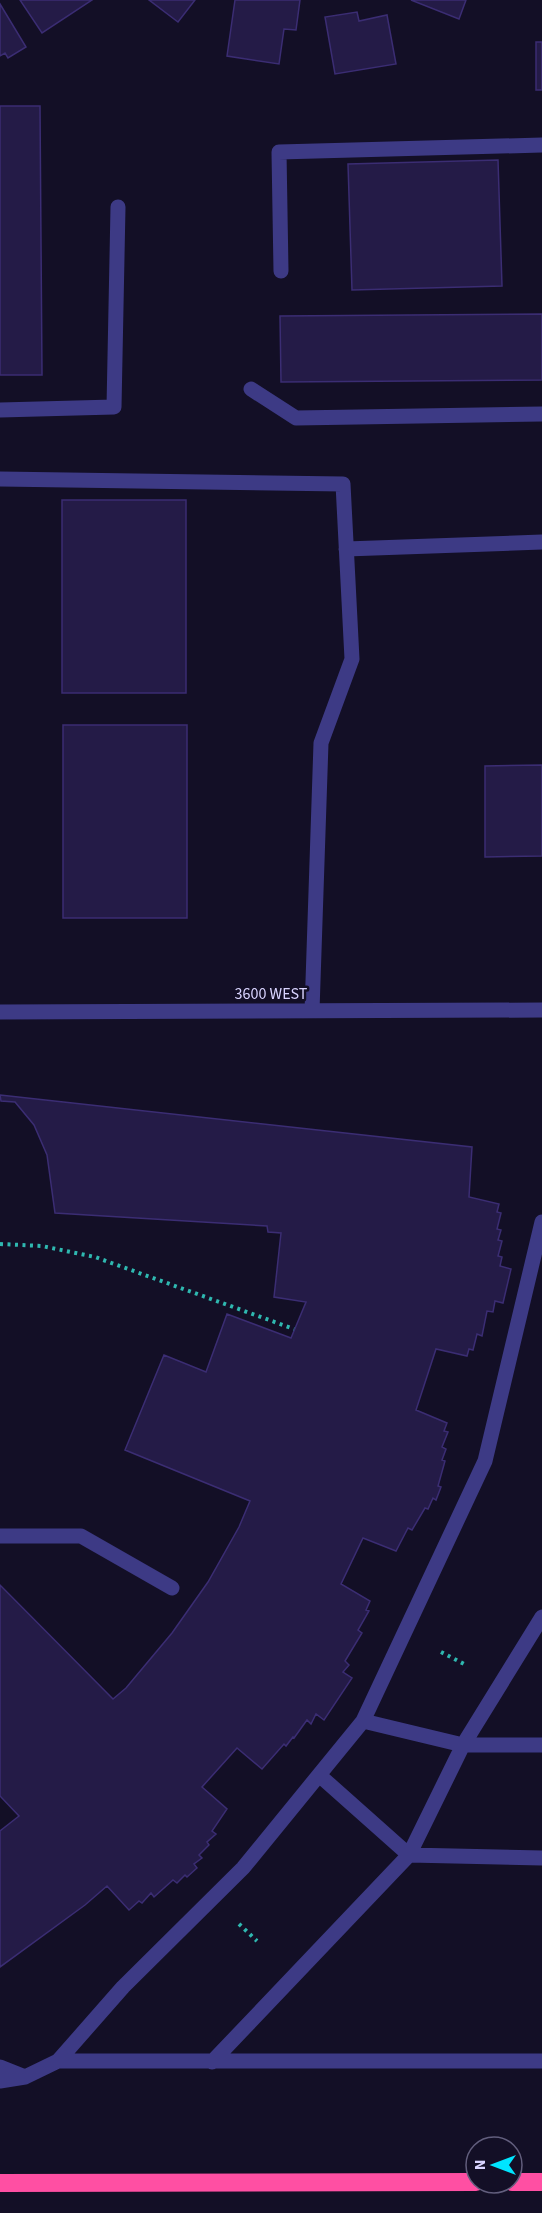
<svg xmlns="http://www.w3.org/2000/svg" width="542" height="2213" viewBox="0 0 542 2213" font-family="'Source Sans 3',sans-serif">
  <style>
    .building { fill: #241b47; stroke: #3b2d73; stroke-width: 1.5 }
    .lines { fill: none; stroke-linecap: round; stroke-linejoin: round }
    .path { stroke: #2fb8b0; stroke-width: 4; stroke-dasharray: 3 4.5; stroke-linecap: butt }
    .minor { stroke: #3d3a85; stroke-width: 15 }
    .highway { stroke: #ff4fa3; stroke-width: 18 }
    .labels { text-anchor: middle; stroke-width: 5; stroke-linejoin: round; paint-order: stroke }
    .street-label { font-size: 16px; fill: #d9d4ff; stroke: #130f26 }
  </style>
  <rect width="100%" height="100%" fill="#130f26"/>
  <path class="building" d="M20 0H92L42 33Z
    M149 0H195L178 22Z
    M235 0H300L296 30 284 29 279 64 227 56Z
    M411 0H466L459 19Z
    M0 4 26 47 8 58 5 53 0 56Z
    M357 12 359 21 387 15 396 64 335 74 325 17Z
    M536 42H542V90H536Z
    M0 106H40L42 375H0Z
    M498 160 502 286 352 290 348 164Z
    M542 314V380L281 382 280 316Z
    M62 500H186V693H62Z
    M63 725H187V918H63Z
    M542 765V856L485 857V766Z
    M0 1095 472 1147 469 1197 499 1204 497 1212 501 1213 497 1229 501 1230 498 1240 502 1241 498 1256 502 1257 500 1266 511 1269 503 1303 495 1301 493 1312 487 1311 482 1336 477 1334 473 1350 469 1349 467 1356 436 1349 416 1410 447 1423 444 1431 448 1432 442 1447 446 1449 442 1460 445 1461 438 1486 441 1487 436 1500 433 1498 428 1509 425 1508 412 1530 408 1528 396 1551 363 1538 341 1584 370 1601 366 1610 369 1611 358 1630 362 1633 345 1661 349 1665 343 1672 352 1678 324 1720 316 1714 311 1724 307 1720 294 1738 293 1737 286 1746 284 1744 262 1769 237 1748 202 1787 227 1809 212 1831 216 1834 207 1842 209 1845 199 1855 202 1858 194 1864 197 1868 187 1877 185 1875 177 1883 173 1880 154 1897 151 1893 142 1903 139 1901 129 1910 107 1886 85 1905 0 1967V1831L19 1816 0 1796V1585L113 1699 126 1688 172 1633 208 1582 239 1527 250 1501 125 1450 164 1355 206 1372 227 1314 291 1338 306 1302 274 1297 281 1233 268 1232 267 1226 55 1213 47 1155 34 1125 15 1102 1 1101Z"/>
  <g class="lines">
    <path class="path" d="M0 1244 42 1246 95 1257 294 1329
      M441 1652 466 1665
      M239 1924 257 1941"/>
    <path class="minor" d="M281 271 279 152 542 145
      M251 389 296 418 542 414
      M0 410 114 407 118 207
      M0 479 343 484 352 659 321 743 312 1011
      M346 549 542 542
      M0 1012 542 1010
      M542 1222 485 1461 363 1721 463 1745H542
      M0 1536H81L172 1588
      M319 1775 409 1855 542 1858
      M58 2061H542
      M212 2062 409 1855 463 1745 542 1617
      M0 2067 25 2077
      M0 2081 25 2077 58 2061 123 1987 243 1868 363 1721"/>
    <path class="highway" d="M512 2182H542
      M0 2183 476 2182"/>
  </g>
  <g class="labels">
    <g class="street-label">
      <text x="271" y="999">3600 WEST</text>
    </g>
  </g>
  <g transform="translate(494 2165) rotate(270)"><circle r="28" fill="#130f26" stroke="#625e7d" stroke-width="1.5"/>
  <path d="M0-4.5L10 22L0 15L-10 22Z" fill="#00e5ff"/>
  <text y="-9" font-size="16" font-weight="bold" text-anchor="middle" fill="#d9d4ff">N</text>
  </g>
</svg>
